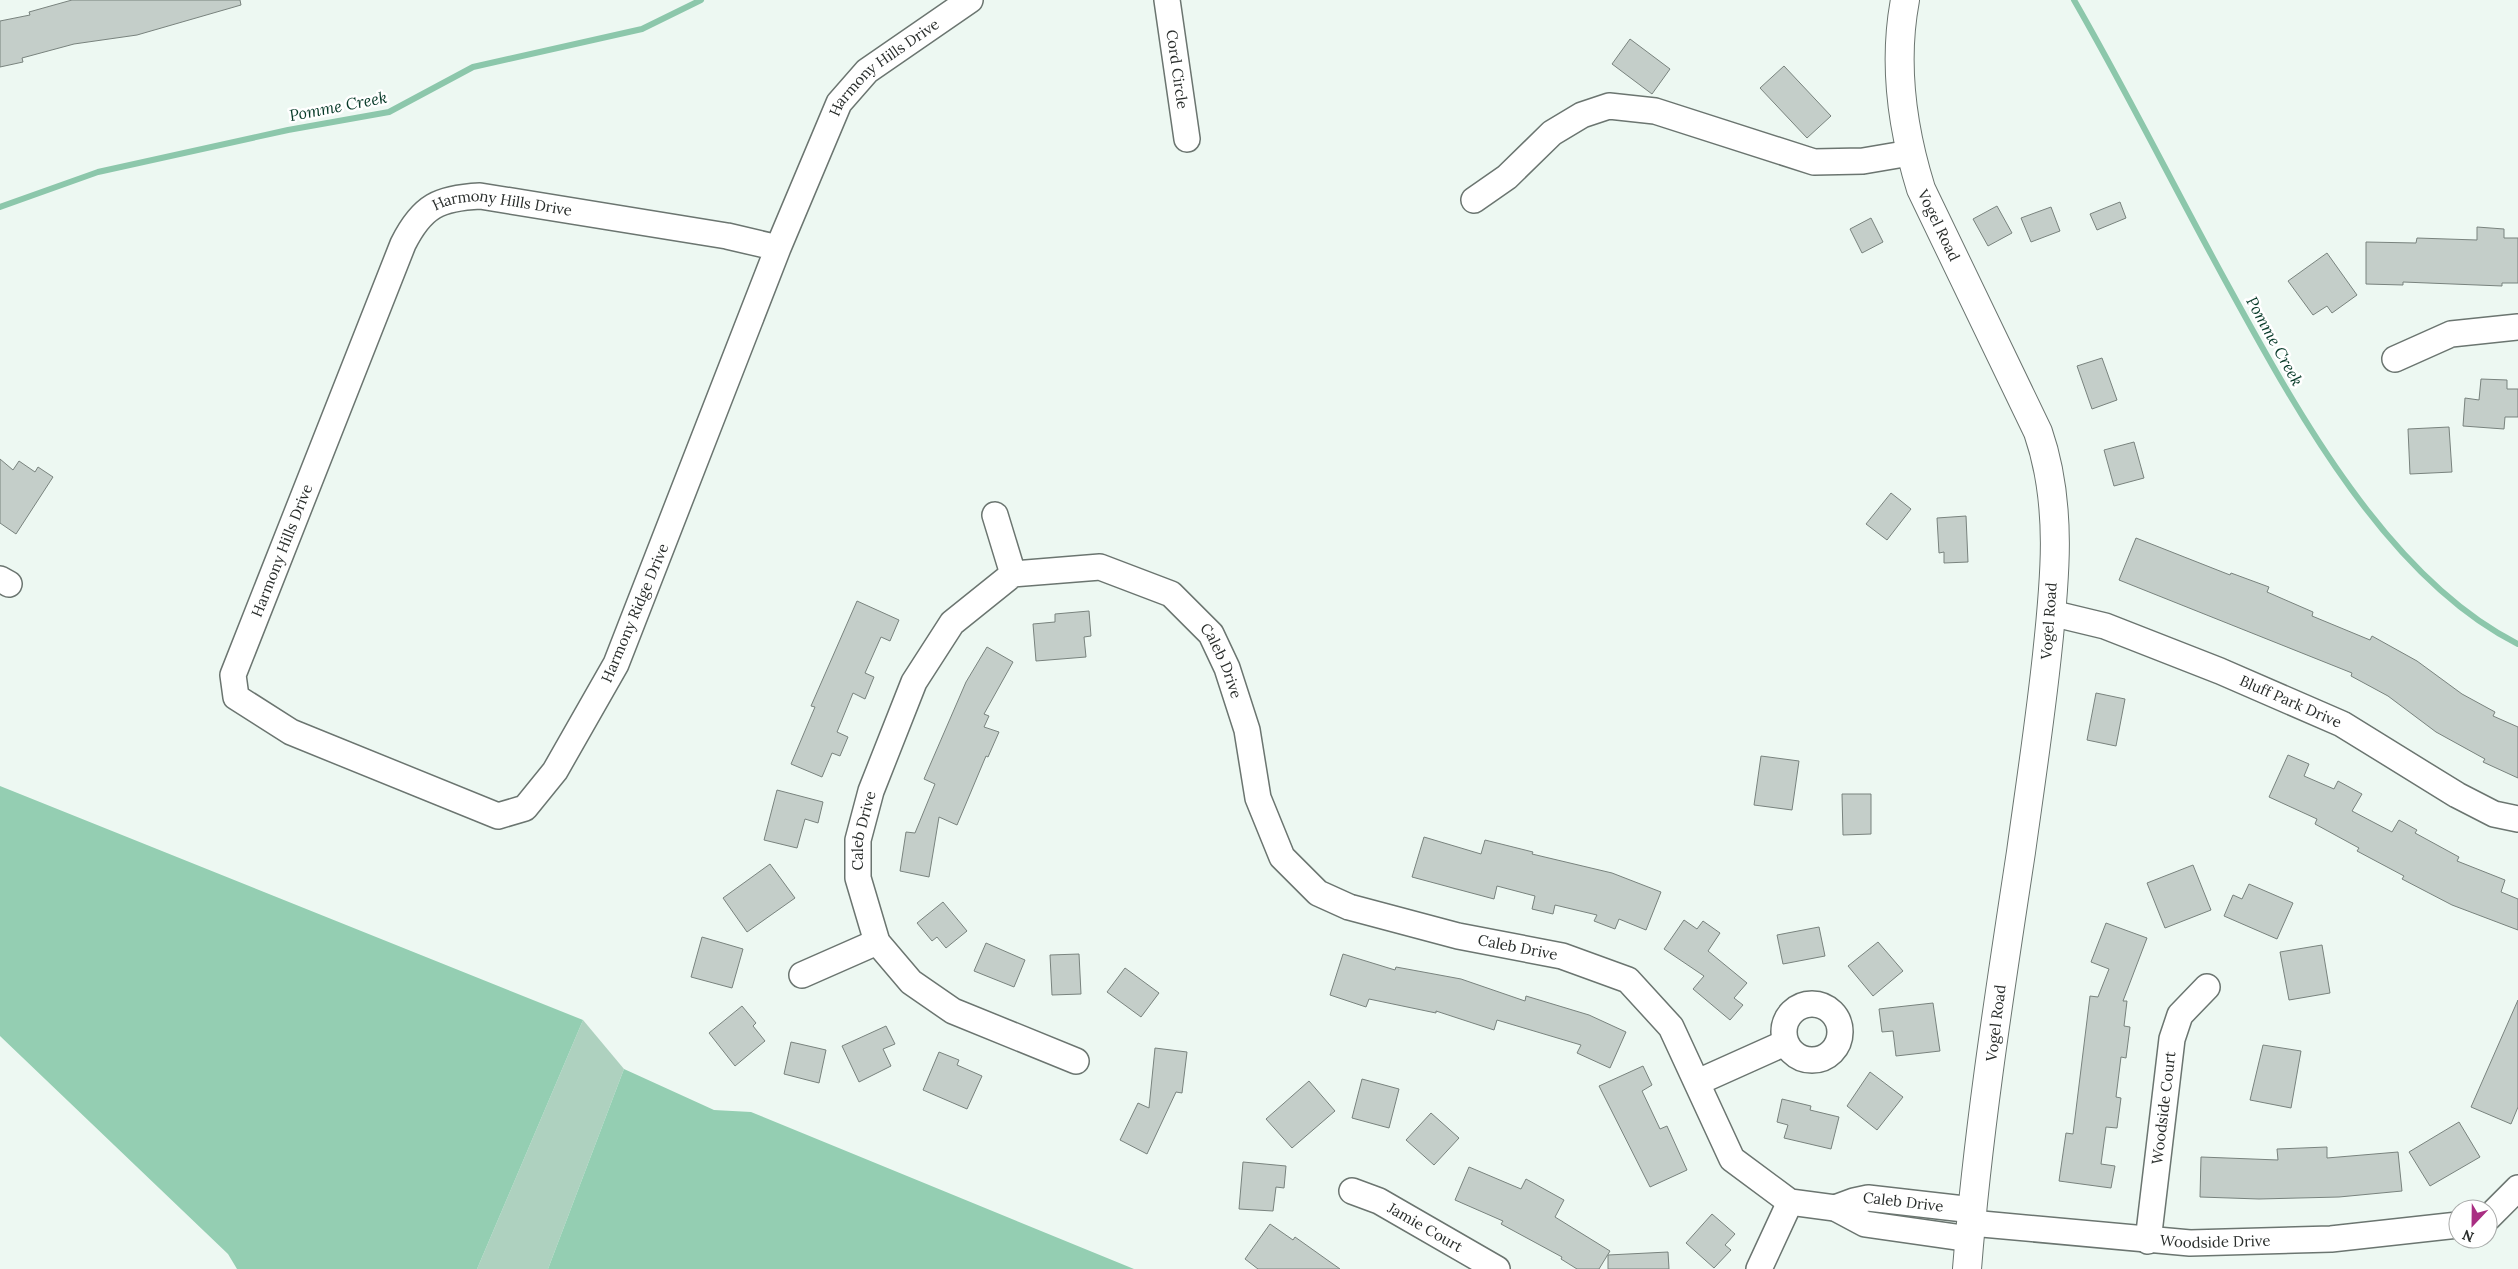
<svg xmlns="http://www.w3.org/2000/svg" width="2518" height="1269" viewBox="0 0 2518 1269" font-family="Lora,serif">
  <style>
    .green { fill: #aed1bf }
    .forest { fill: #94ceb2 }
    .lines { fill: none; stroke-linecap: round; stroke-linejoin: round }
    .stream { stroke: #8cc7ab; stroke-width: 6 }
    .building { fill: #c4cec9; stroke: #79837e }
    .street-casing { stroke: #6b7570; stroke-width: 28 }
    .secondary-casing { stroke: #6b7570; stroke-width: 30 }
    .street { stroke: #fff; stroke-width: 25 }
    .secondary { stroke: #fff; stroke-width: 28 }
    .labels { text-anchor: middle; stroke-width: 5; stroke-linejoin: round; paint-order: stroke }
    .street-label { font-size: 15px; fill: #292d2b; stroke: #fff }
    .water-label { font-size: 16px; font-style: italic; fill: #063927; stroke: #fff }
  </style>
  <rect width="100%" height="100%" fill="#edf8f2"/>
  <path class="green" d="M583 1020 624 1069 548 1269H477Z"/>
  <path class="forest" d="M0 786 583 1020 477 1269H237L228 1254 0 1036Z
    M624 1069 714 1110 751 1112 1134 1269H548Z"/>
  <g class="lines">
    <path class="stream" d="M2074 0C2127 92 2174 187 2225 280 2294 406 2386 578 2518 644
      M0 207 98 172 288 130 389 112 473 67 642 29 701 0"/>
  </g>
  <path class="building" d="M72 0H240L241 5 137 35 74 44 22 58 23 62 0 67V21L30 15 29 12Z
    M1630 39 1670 69 1652 94 1612 64Z
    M1784 66 1831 116 1807 138 1760 88Z
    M2120 202 2126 218 2097 230 2090 214Z
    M1997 206 2012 233 1988 246 1973 219Z
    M2051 207 2060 231 2031 242 2021 218Z
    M1871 218 1883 242 1862 253 1850 229Z
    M2477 227 2504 229V238H2518V283H2502V286L2403 282V285L2366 284V242L2416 243 2417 238 2477 240Z
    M2327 253 2357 295 2332 313 2327 306 2313 315 2288 281Z
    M2102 358 2117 400 2092 409 2077 366Z
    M2481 379 2507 380V389H2518V417H2505L2504 429 2463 426 2465 398 2479 400Z
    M2449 427 2452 472 2410 474 2408 429Z
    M2134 442 2144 478 2114 486 2104 450Z
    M0 459 13 470 19 461 35 472 38 467 53 477 16 534 0 523Z
    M1891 493 1911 509 1887 540 1866 524Z
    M1966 516 1968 562 1944 563V552L1939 553 1937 518Z
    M2136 538 2230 575 2231 573 2269 587 2267 592 2313 612 2312 616 2370 640 2372 636 2417 661 2462 694 2495 712 2493 716 2518 727V778L2483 762 2485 759 2436 732 2388 696 2351 676 2352 673 2119 580Z
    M857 601 899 620 890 641 881 637 865 673 874 677 865 699 853 693 837 732 848 737 840 756 832 753 822 777 791 764 815 707 811 706Z
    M1089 611 1091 636 1084 637 1086 657 1036 661 1033 624 1055 622V614Z
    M987 647 1013 662 984 714 989 716 984 727 999 732 988 757 986 756 957 825 939 817 929 877 900 871 906 832 915 833 935 784 924 779 966 682Z
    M2096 693 2125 699 2116 746 2087 740Z
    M2288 755 2309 764 2304 776 2334 789 2338 781 2362 794 2352 811 2392 832 2399 820 2417 830 2415 833 2459 857 2457 861 2505 880 2501 892 2518 899V930L2452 905 2402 879 2404 876 2357 851 2359 848 2315 824 2317 819 2269 797Z
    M1761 756 1799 761 1792 810 1754 805Z
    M777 790 823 802 818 823 805 819 797 848 764 840Z
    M1842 794H1871V834L1843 835Z
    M1424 837 1481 854 1485 840 1533 852 1532 854 1612 873 1661 892 1646 930 1619 919 1615 929 1594 921 1597 915 1555 905 1553 914 1532 909 1535 896 1497 886 1494 899 1412 877Z
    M770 864 795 898 747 932 723 898Z
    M2193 865 2211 910 2165 928 2147 883Z
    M2249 884 2293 903 2277 939 2224 916 2233 895 2242 899Z
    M943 902 967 931 946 948 937 937 932 941 917 923Z
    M1684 920 1697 929 1703 921 1720 933 1708 951 1747 983 1734 998 1743 1005 1730 1020 1693 989 1704 976 1664 949Z
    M2106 923 2147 938 2123 1001H2127L2124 1026 2130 1027 2126 1058 2121 1057 2116 1097 2121 1098 2117 1128 2106 1127 2101 1164 2115 1166 2111 1188 2059 1181 2066 1133 2073 1134 2090 996 2098 997 2109 969 2091 962Z
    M1819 927 1825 956 1783 964 1777 935Z
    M702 937 743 949 732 988 691 977Z
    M1878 942 1903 971 1873 996 1848 966Z
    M986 943 1025 960 1014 987 974 971Z
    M2322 945 2330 993 2289 1000 2280 952Z
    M1079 954 1081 994 1052 995 1050 955Z
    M1343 954 1395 970 1396 967 1461 979 1525 1001 1526 996 1589 1015 1626 1032 1610 1068 1577 1053 1581 1045 1497 1020 1494 1030 1436 1011V1013L1369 999 1366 1007 1330 995Z
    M1125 968 1159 993 1141 1017 1107 992Z
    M2518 1000V1107L2511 1124 2471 1107Z
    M1933 1003 1940 1051 1896 1056 1893 1031 1882 1032 1879 1009Z
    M742 1006 756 1023 753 1026 765 1041 735 1066 709 1033Z
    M886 1026 895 1044 883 1049 891 1066 859 1082 842 1046Z
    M791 1042 826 1050 819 1083 784 1074Z
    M2263 1045 2301 1051 2291 1108 2250 1100Z
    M1155 1048 1187 1052 1182 1093 1176 1092 1147 1154 1120 1140 1138 1103 1149 1108Z
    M939 1052 959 1060 957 1065 982 1076 967 1109 923 1090Z
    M1643 1066 1652 1085 1642 1091 1660 1129 1667 1126 1687 1170 1650 1187 1599 1086Z
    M1870 1072 1903 1097 1877 1130 1847 1106Z
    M1362 1079 1399 1089 1389 1128 1352 1118Z
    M1309 1081 1335 1111 1292 1148 1266 1119Z
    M1782 1099 1811 1106 1810 1110 1839 1117 1831 1149 1784 1138 1788 1125 1777 1122Z
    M1431 1113 1459 1138 1434 1165 1406 1140Z
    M2459 1122 2480 1157 2430 1186 2409 1152Z
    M2327 1147V1158L2398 1152 2402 1191 2339 1197 2259 1199 2200 1197 2201 1157 2278 1160 2277 1149Z
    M1243 1162 1286 1166 1284 1188 1276 1187 1273 1211 1239 1209Z
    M1469 1167 1521 1189 1526 1179 1564 1200 1555 1217 1610 1251 1599 1269H1577L1561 1259 1562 1257 1501 1224 1503 1221 1455 1200Z
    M1712 1214 1735 1234 1725 1245 1731 1250 1714 1268 1686 1243Z
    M1270 1224 1293 1240 1295 1237 1340 1269H1258L1245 1259Z
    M1668 1252 1669 1269H1608V1255Z"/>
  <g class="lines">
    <defs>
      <g id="street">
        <path id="s1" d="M1167 0 1187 139"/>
        <path d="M1474 200 1507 177 1552 133 1582 115 1609 106 1655 111 1814 162 1863 161 1910 153"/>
        <path id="s2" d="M778 248 616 664 555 771 525 808 498 816 291 732 236 697 233 675 403 244C422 206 439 198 480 196L727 236 778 248 839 103 867 71 970 0"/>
        <path d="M2395 359 2451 334 2518 327"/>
        <path d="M995 515 1013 574"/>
        <path d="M0 579 9 584"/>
        <path id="s3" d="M2051 613 2105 626 2220 671 2342 724 2457 795 2494 814 2518 819"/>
        <path d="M802 975 877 942"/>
        <circle cx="1812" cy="1032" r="28"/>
        <path id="s4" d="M1076 1061 953 1011 911 982 877 942 858 878V840L871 791 914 682 952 623 1013 574 1100 567 1171 594 1211 634 1227 668 1247 730 1258 798 1282 857 1318 893 1349 907 1458 936 1562 956 1628 980 1671 1027 1732 1159 1790 1202 1835 1208 1865 1224 1970 1239"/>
        <path d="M1698 1082 1785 1043"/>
        <path id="s5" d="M1352 1191 1379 1201 1497 1269"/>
        <path id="s6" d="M1835 1208 1854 1201 1868 1198 1973 1210"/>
        <path d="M2488 1218 2518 1188"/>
        <path id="s7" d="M1971 1223 2190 1243 2331 1239 2458 1225"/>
        <path id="s8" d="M2148 1241 2172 1039 2180 1015 2207 987"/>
        <path d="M1759 1269 1790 1202"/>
      </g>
      <g id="secondary">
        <path id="s9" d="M1905 0C1893 64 1902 128 1921 189L2038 432C2063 504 2055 581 2047 655 2040 721 2030 787 2021 852 2000 990 1978 1130 1967 1269"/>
      </g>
    </defs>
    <use href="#street" class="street-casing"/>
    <use href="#secondary" class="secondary-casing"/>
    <use href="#street" class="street"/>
    <use href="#secondary" class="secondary"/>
  </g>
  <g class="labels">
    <g class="street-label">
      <text dy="5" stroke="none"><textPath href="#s1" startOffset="70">Cord Circle</textPath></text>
      <text dy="5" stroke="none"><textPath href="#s2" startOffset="2034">Harmony Hills Drive</textPath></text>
      <text dy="5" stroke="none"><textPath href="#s2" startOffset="1539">Harmony Hills Drive</textPath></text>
      <text dy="5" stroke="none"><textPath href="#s9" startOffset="232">Vogel Road</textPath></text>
      <text dy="5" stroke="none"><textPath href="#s2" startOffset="1090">Harmony Hills Drive</textPath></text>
      <text transform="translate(635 613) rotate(-67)" y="5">Harmony Ridge Drive</text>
      <text transform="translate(2049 621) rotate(-86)" y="5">Vogel Road</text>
      <text dy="5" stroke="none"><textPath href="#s4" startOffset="906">Caleb Drive</textPath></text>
      <text dy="5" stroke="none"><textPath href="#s3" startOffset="256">Bluff Park Drive</textPath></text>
      <text dy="5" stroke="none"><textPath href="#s4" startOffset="351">Caleb Drive</textPath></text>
      <text dy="5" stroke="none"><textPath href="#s4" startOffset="1371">Caleb Drive</textPath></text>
      <text transform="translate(1996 1023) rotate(-83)" y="5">Vogel Road</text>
      <text dy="5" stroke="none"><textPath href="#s8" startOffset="134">Woodside Court</textPath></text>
      <text dy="5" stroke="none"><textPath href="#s6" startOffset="70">Caleb Drive</textPath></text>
      <text dy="5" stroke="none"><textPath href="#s5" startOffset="82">Jamie Court</textPath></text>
      <text dy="5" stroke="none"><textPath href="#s7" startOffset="245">Woodside Drive</textPath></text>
    </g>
    <g class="water-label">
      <text transform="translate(338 106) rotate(-11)" y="6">Pomme Creek</text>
      <text transform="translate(2275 341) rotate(61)" y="6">Pomme Creek</text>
    </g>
  </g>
  <g transform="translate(2473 1224) rotate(202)"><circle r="24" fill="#ffffff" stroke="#a9abaa"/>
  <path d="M0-4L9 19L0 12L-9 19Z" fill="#a92e82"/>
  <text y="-8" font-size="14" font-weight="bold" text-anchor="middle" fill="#292d2b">N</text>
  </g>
</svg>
